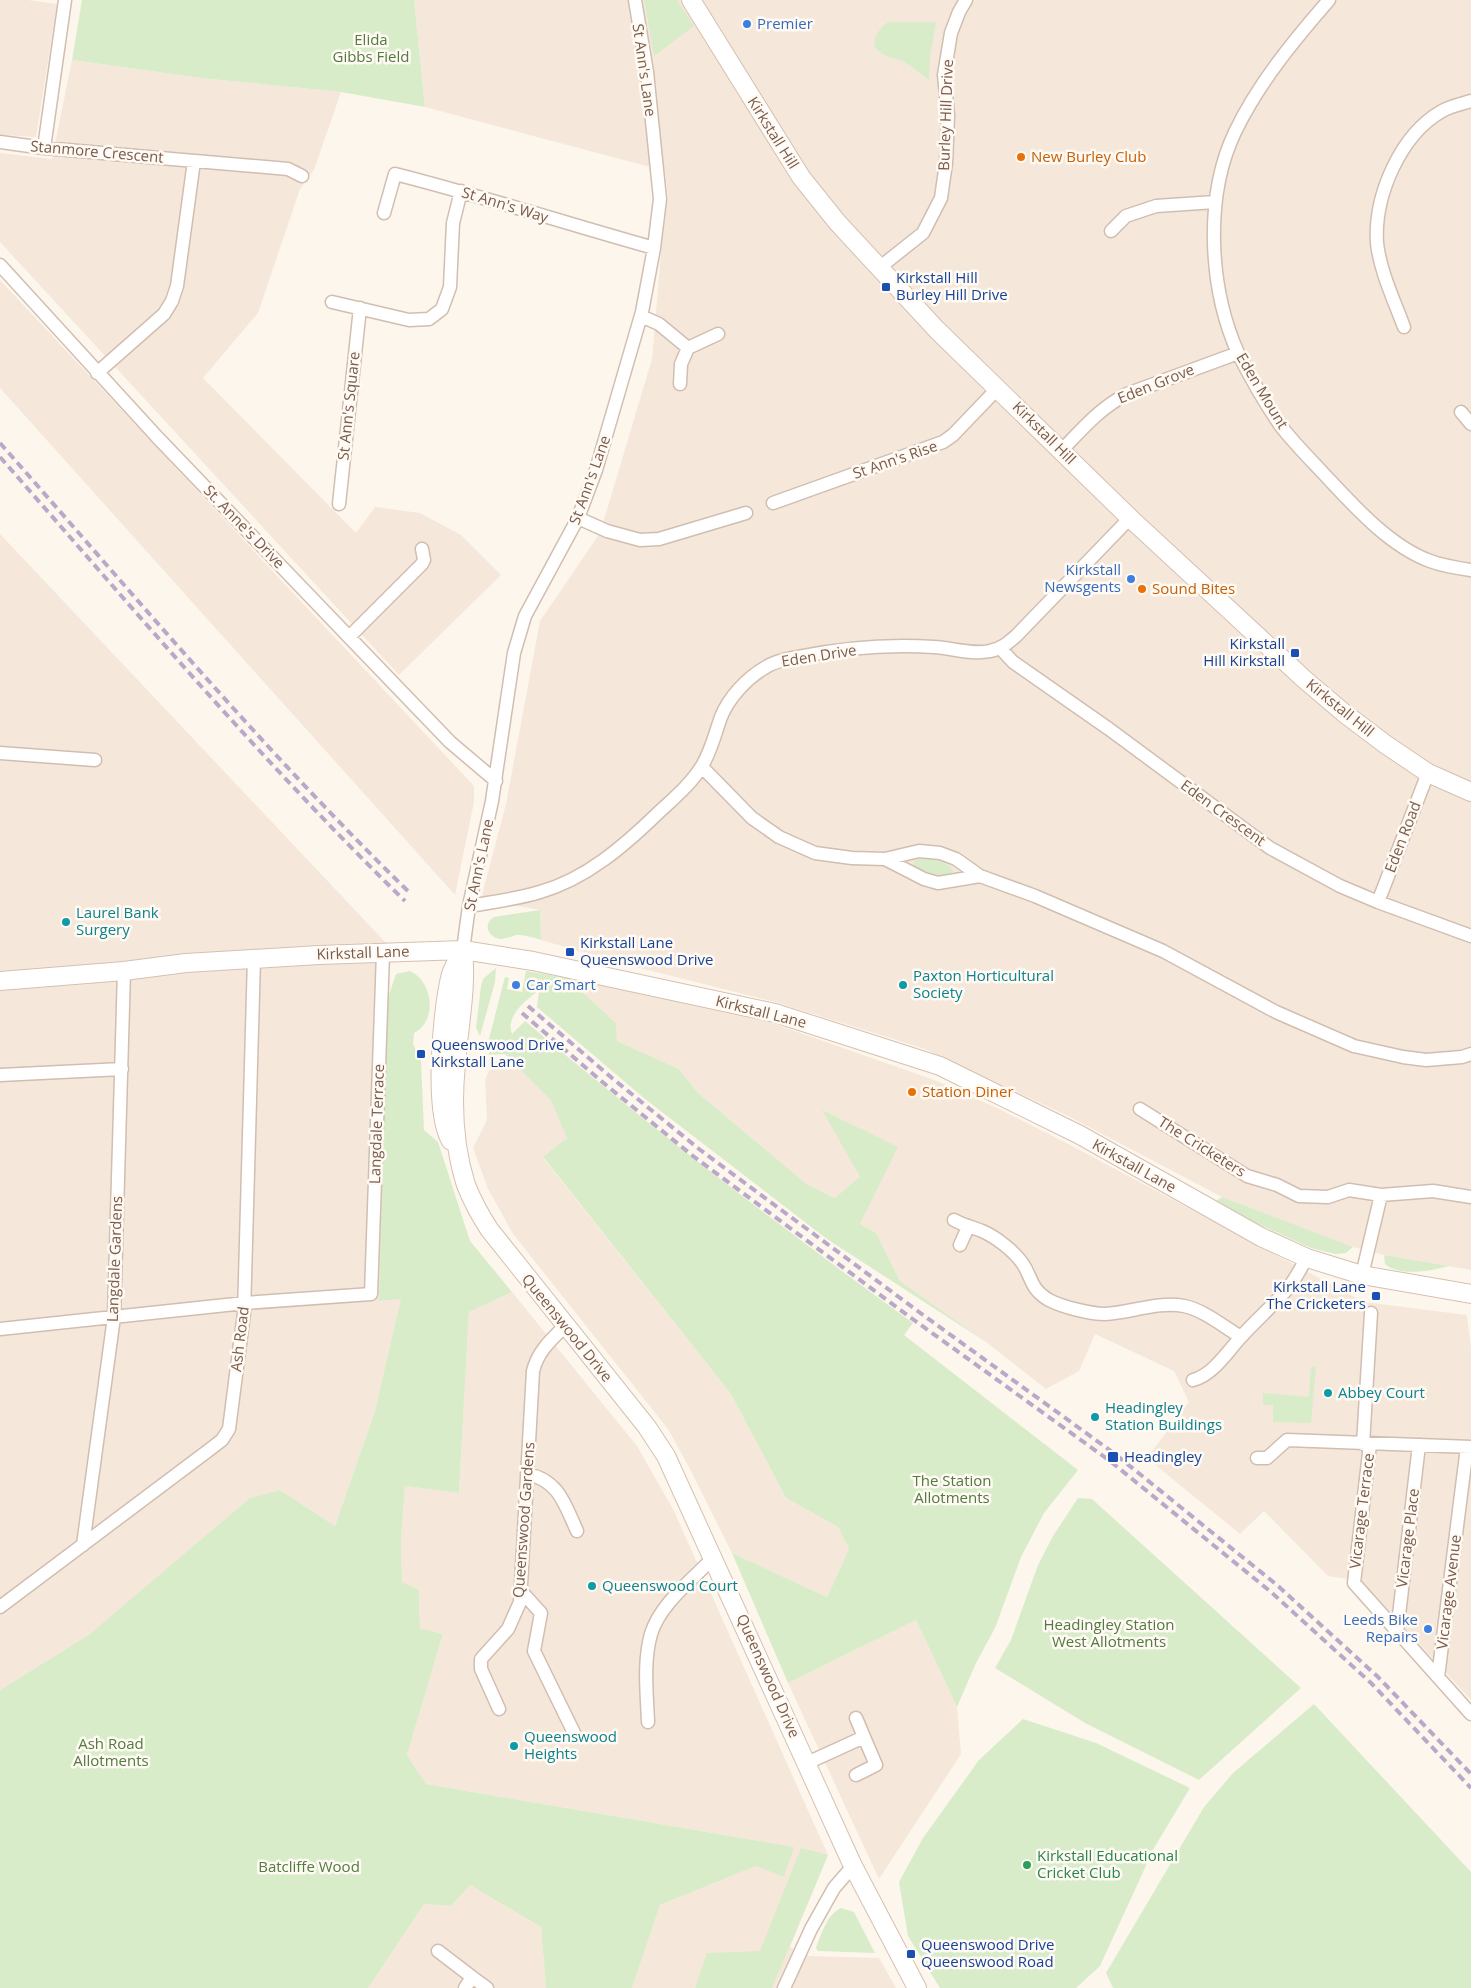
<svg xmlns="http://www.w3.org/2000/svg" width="1471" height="1988" viewBox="0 0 1471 1988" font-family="'Open Sans',sans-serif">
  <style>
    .residential { fill: #f5e8da }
    .green { fill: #d8ecc9 }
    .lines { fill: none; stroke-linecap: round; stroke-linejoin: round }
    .street-casing { stroke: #d1beb0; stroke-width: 15 }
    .secondary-casing { stroke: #d6c0b0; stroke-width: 20 }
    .street { stroke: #fff; stroke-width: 12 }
    .secondary { stroke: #fff; stroke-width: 18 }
    .rail { stroke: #b9a8c9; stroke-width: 4; stroke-dasharray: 8 5; stroke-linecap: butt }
    .shop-dot { fill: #3f7fe0; stroke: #fffaf3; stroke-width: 2 }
    .food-dot { fill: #e8710a; stroke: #fffaf3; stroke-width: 2 }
    .transit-dot { fill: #1a4fb4; stroke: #fffaf3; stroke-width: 2 }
    .culture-dot { fill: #0f9aa8; stroke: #fffaf3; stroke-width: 2 }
    .leisure-dot { fill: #2e9e5b; stroke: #fffaf3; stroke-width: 2 }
    .labels { text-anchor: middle; stroke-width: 5; stroke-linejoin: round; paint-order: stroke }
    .shop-label { font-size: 15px; fill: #366cbe; stroke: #fffaf3; text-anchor: start }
    .park-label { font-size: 15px; fill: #537a41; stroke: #fffaf3 }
    .street-label { font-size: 15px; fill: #7a5c4d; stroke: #fffaf3 }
    .food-label { font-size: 15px; fill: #c56008; stroke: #fffaf3; text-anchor: start }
    .transit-label { font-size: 15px; fill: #164399; stroke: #fffaf3; text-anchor: start }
    .culture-label { font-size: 15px; fill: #0d838f; stroke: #fffaf3; text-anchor: start }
    .leisure-label { font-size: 15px; fill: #27864d; stroke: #fffaf3; text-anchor: start }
  </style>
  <rect width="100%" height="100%" fill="#fdf6ec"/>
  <path class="residential" d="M0 0H28L57 4 36 137 0 135Z
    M414 0H1471V1270L1384 1255 1353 1247 1301 1228 1222 1197 1068 1116 925 1049 775 1002 628 965 541 940 540 910 481 899 506 804 540 621 600 533 652 359 661 253 668 197 665 171 425 107Z
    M72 60 201 78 341 92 314 170 300 189 258 313 203 378 356 533 375 507 420 513 461 535 501 575 399 675 0 242V153L52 159Z
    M0 280 474 786V802L455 895 0 388Z
    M0 534 387 944 380 1301 402 1298 375 1411 335 1526 280 1490 90 1634 0 1690Z
    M567 978 758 1018 937 1081 999 1109 1074 1147 1364 1302 1467 1315 1471 1349V1700L1361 1581 1328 1576 1264 1511 1240 1534 1147 1458 1189 1402 1174 1371 1095 1334 1079 1371 1046 1389 986 1342 900 1281 876 1233 860 1224 866 1212 808 1185 698 1093 679 1069 617 1041 616 1023Z
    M538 1058 567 1138 543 1158 731 1394 786 1498 838 1527 849 1549 827 1597 732 1553 689 1467 668 1429 513 1234 488 1189 473 1148 487 1120 485 1080 493 1062Z
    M512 1292 637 1446 674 1511 828 1855 790 1947 809 1956 879 1958 896 1988H632L660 1905 756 1866 794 1847 426 1784 407 1755 443 1634 420 1628 419 1590 402 1582 401 1539 405 1486 459 1493 469 1312Z
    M916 1620 957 1707 961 1754 879 1879 788 1683Z
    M470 1885 541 1927 546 1988H368L424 1904 451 1906Z"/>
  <path class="green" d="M82 0H414L425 107 341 92 201 78 72 60Z
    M644 0H677L694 26 654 56Z
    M888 22H936L930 57 929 80C921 74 913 67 904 62 898 59 891 58 885 55 865 46 877 31 888 22Z
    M919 859C932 859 946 860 954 871 945 880 922 872 913 864L915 860Z
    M540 910 541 940C533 937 525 935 517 935 512 936 506 939 501 939 487 938 483 923 494 917Z
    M496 968 495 982 480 1036 476 1028 481 986 483 979Z
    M410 971C433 981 438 1021 414 1033L413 1044 421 1061 424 1130 438 1142 470 1241 512 1292 469 1312 459 1493 405 1486 401 1539 402 1582 419 1590 420 1628 443 1634 407 1755 426 1784 794 1847 784 1877 756 1866 660 1905 632 1988H546L541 1927 470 1885 451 1906 424 1904 368 1988H0V1690L90 1634 250 1498 280 1490 335 1526 375 1411 401 1299 379 1301 387 1001 396 974Z
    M526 971 567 978 616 1023 617 1041 679 1069 698 1093 808 1185 835 1198 860 1177 822 1110 898 1147 860 1224 876 1233 900 1281 986 1342 827 1239 645 1099 537 1007 539 990C526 1000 505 1016 512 1034L525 1021C650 1127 780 1227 913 1323L904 1335 1078 1470 1044 1513 1021 1557 995 1628 976 1663 957 1707 916 1620 788 1683 732 1553 827 1597 849 1549 838 1527 786 1498 731 1394 543 1157 567 1138 551 1100 505 1054 489 1055V1039L505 977 509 978 507 989 522 992Z
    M1222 1197 1353 1247 1346 1253 1335 1254 1311 1248 1252 1221 1216 1201Z
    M1384 1255 1449 1266C1431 1271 1400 1277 1385 1264Z
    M1316 1366 1311 1423 1273 1422V1405H1263V1393L1309 1397 1311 1367Z
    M1078 1498 1092 1499 1301 1688 1199 1780 1085 1723 995 1668 1011 1640 1038 1565 1053 1536Z
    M1314 1704 1471 1872V1988H1113L1106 1973 1204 1807 1233 1773Z
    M1023 1719 1096 1743 1190 1788 1154 1848 1100 1966 1076 1988H940L908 1936 899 1882 923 1838 979 1760Z
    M801 1848 828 1855 772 1988H695L707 1953 760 1951Z
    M841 1908 854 1912 875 1953 818 1951 816 1948C821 1935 827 1914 841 1908Z"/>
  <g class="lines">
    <defs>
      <path id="street" d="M1329 0C1294 40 1258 84 1235 132 1204 197 1209 288 1238 353 1250 377 1265 403 1280 425 1293 442 1309 458 1323 473 1353 505 1389 546 1430 561 1443 566 1457 568 1471 570
        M0 142 44 148 288 169 302 176
        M44 148 65 0
        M384 213 395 174C482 196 568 224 654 248
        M1111 231 1126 216 1156 206 1215 202
        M0 265 158 438 349 637 450 742 496 781
        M879 268 923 233 941 198 946 163 948 115 944 75 951 33 959 12 966 0
        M332 302 409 320 429 319 442 309 450 287 453 223 461 191
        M641 316 659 324 688 348
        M1404 327C1394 300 1380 271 1377 243 1374 196 1400 135 1442 111 1451 106 1461 104 1471 101
        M97 373 164 314 172 301 177 286 194 161
        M680 384 681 364 688 348 718 334
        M1461 412 1471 424
        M1062 450C1083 428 1100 408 1127 394L1238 353
        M773 503 943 442 953 435 998 388
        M339 504 360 308
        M578 518 607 531 640 540 659 539 746 513
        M349 637 422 564 424 560 422 549
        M1000 648 1013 662 1109 729 1270 848 1340 886 1378 902 1471 936
        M0 753 95 760
        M702 767 752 818 779 837 815 853 852 858 885 859 919 851 940 853 956 859 980 876 1035 896 1163 951 1276 1012 1354 1046 1403 1057 1426 1060 1462 1057 1471 1054
        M885 859 924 879 938 883 980 876
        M1378 902 1428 773
        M469 906C493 902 517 899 540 892 586 879 624 846 658 813 673 799 691 784 702 766 711 751 715 734 721 717 729 697 747 678 766 667 775 661 787 659 798 657 842 648 889 644 934 647 952 648 972 655 990 651 1001 649 1008 643 1016 636L1130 518
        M463 950 469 906 492 801 514 653 525 616 578 518 596 470 642 312 654 248 660 199 647 72 635 0
        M0 1075 122 1069
        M1140 1109 1247 1176 1277 1185 1299 1196 1328 1197 1349 1190 1381 1195 1362 1275
        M1381 1195 1433 1191 1471 1197
        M954 1220C963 1225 972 1227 982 1231 996 1237 1014 1251 1023 1264 1032 1278 1031 1290 1049 1300 1062 1307 1091 1314 1105 1314 1131 1313 1157 1301 1184 1306 1204 1310 1224 1327 1241 1337
        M960 1245 968 1227
        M0 1329 245 1303 371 1294 383 953
        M1193 1380C1213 1375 1227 1352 1241 1337 1256 1320 1274 1305 1289 1287 1296 1278 1301 1267 1307 1258
        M1363 1444 1371 1313
        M1370 1444 1354 1583 1471 1714
        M1257 1458H1267L1287 1440 1471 1447
        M527 1474C559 1480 565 1505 577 1531
        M83 1545 114 1317 124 971
        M521 1591 541 1613 534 1651 575 1735
        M0 1607 209 1450 222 1440 229 1429 244 1313 254 958
        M1397 1632 1419 1445
        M1438 1677 1467 1447
        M499 1709 481 1669V1659L508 1629 520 1602 533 1371C538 1351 551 1340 565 1326
        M856 1718 864 1737
        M648 1722C647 1694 643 1662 651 1634 660 1604 692 1580 714 1557
        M807 1763 864 1737 876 1765 856 1775
        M438 1951 472 1977
        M465 1988 472 1977 487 1988
        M784 1988 811 1929 834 1888 853 1866"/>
      <path id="secondary" d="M691 0 801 177 837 222 937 330 1130 518 1304 679 1344 713 1385 744 1428 773 1471 792
        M463 950C467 988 459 1025 456 1064 452 1103 454 1147 466 1185 472 1200 480 1215 489 1229L647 1427 666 1456 853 1866 917 1988
        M0 981 124 971 186 963 319 955 463 950 533 961 775 1013 940 1066 1080 1135 1261 1237 1307 1258 1362 1275 1471 1294
        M451 1141C433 1112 442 1012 450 978 452 968 459 959 463 950"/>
    </defs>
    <use href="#street" class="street-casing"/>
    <use href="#secondary" class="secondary-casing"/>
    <use href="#street" class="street"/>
    <use href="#secondary" class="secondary"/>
    <path class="rail" d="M0 443C134 595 265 752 411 894
      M0 457C132 607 261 761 405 901
      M528 1006 612 1078 699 1149 919 1312 1115 1454 1277 1585 1378 1677 1471 1774
      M522 1013 606 1085 693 1156 914 1320 1110 1461 1271 1592 1371 1683 1471 1788"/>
  </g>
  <g class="shop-dot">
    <circle cx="747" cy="24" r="5"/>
    <circle cx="1131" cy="579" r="5"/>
    <circle cx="516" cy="985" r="5"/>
    <circle cx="1428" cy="1629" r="5"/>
  </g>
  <g class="food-dot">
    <circle cx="1021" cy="157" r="5"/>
    <circle cx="1142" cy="589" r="5"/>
    <circle cx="912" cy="1092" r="5"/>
  </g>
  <g class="transit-dot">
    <rect x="881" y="282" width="10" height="10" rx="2.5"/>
    <rect x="1290" y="648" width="10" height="10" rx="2.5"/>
    <rect x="565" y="947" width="10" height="10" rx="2.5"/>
    <rect x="416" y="1049" width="10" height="10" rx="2.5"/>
    <rect x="1371" y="1291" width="10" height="10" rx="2.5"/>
    <rect x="1107" y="1451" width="12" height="12" rx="2.5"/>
    <rect x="906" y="1949" width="10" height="10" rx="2.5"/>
  </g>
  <g class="culture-dot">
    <circle cx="66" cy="922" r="5"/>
    <circle cx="903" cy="985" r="5"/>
    <circle cx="1328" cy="1393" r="5"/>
    <circle cx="1095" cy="1417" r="5"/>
    <circle cx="592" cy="1586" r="5"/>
    <circle cx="514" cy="1746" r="5"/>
  </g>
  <circle class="leisure-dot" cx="1027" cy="1865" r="5"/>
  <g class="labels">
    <g class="shop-label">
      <text x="757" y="29">Premier</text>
      <text x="1121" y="575" text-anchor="end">Kirkstall<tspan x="1121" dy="17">Newsgents</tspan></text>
      <text x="526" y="990">Car Smart</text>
      <text x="1418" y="1625" text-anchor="end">Leeds Bike<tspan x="1418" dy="17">Repairs</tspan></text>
    </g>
    <g class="park-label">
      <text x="371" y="45">Elida<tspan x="371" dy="17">Gibbs Field</tspan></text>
      <text x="952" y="1486">The Station<tspan x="952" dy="17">Allotments</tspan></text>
      <text x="1109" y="1630">Headingley Station<tspan x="1109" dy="17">West Allotments</tspan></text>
      <text x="111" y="1749">Ash Road<tspan x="111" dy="17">Allotments</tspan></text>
      <text x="309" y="1872">Batcliffe Wood</text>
    </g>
    <g class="street-label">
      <text transform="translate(644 70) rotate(82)" y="5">St Ann's Lane</text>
      <text transform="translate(946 115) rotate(-88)" y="5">Burley Hill Drive</text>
      <text transform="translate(773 133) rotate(58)" y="5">Kirkstall Hill</text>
      <text transform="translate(97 152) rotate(5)" y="5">Stanmore Crescent</text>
      <text transform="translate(505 205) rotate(17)" y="5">St Ann's Way</text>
      <text transform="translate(1156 384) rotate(-22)" y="5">Eden Grove</text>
      <text transform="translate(1262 391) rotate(59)" y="5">Eden Mount</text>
      <text transform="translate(349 406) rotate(-84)" y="5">St Ann's Square</text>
      <text transform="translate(1044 433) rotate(45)" y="5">Kirkstall Hill</text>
      <text transform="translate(895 460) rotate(-19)" y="5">St Ann's Rise</text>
      <text transform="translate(590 480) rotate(-70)" y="5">St Ann's Lane</text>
      <text transform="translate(244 527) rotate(46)" y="5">St. Anne's Drive</text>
      <text transform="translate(819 656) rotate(-9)" y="5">Eden Drive</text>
      <text transform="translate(1340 708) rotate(39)" y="5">Kirkstall Hill</text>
      <text transform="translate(1223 813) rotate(36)" y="5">Eden Crescent</text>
      <text transform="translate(1403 837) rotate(-69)" y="5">Eden Road</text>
      <text transform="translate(479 865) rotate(-78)" y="5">St Ann's Lane</text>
      <text transform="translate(363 953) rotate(-2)" y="5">Kirkstall Lane</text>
      <text transform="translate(761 1012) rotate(14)" y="5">Kirkstall Lane</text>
      <text transform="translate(377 1124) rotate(-88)" y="5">Langdale Terrace</text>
      <text transform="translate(1202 1147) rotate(32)" y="5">The Cricketers</text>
      <text transform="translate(1134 1166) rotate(29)" y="5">Kirkstall Lane</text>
      <text transform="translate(115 1259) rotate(-88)" y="5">Langdale Gardens</text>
      <text transform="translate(567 1328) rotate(51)" y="5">Queenswood Drive</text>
      <text transform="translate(240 1339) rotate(-83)" y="5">Ash Road</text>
      <text transform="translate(1362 1511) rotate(-83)" y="5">Vicarage Terrace</text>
      <text transform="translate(524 1520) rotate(-86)" y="5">Queenswood Gardens</text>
      <text transform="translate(1408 1538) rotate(-83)" y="5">Vicarage Place</text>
      <text transform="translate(1449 1592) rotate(-83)" y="5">Vicarage Avenue</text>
      <text transform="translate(768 1676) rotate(66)" y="5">Queenswood Drive</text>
    </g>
    <g class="food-label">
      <text x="1031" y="162">New Burley Club</text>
      <text x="1152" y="594">Sound Bites</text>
      <text x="922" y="1097">Station Diner</text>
    </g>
    <g class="transit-label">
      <text x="896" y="283">Kirkstall Hill<tspan x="896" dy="17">Burley Hill Drive</tspan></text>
      <text x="1285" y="649" text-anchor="end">Kirkstall<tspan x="1285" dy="17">Hill Kirkstall</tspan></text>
      <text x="580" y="948">Kirkstall Lane<tspan x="580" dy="17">Queenswood Drive</tspan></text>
      <text x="431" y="1050">Queenswood Drive<tspan x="431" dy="17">Kirkstall Lane</tspan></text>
      <text x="1366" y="1292" text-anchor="end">Kirkstall Lane<tspan x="1366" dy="17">The Cricketers</tspan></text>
      <text x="1124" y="1462">Headingley</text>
      <text x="921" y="1950">Queenswood Drive<tspan x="921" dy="17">Queenswood Road</tspan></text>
    </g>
    <g class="culture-label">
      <text x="76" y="918">Laurel Bank<tspan x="76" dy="17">Surgery</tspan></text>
      <text x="913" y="981">Paxton Horticultural<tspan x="913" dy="17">Society</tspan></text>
      <text x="1338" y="1398">Abbey Court</text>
      <text x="1105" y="1413">Headingley<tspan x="1105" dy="17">Station Buildings</tspan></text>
      <text x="602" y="1591">Queenswood Court</text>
      <text x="524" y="1742">Queenswood<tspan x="524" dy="17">Heights</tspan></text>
    </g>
    <g class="leisure-label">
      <text x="1037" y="1861">Kirkstall Educational<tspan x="1037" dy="17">Cricket Club</tspan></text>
    </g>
  </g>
</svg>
